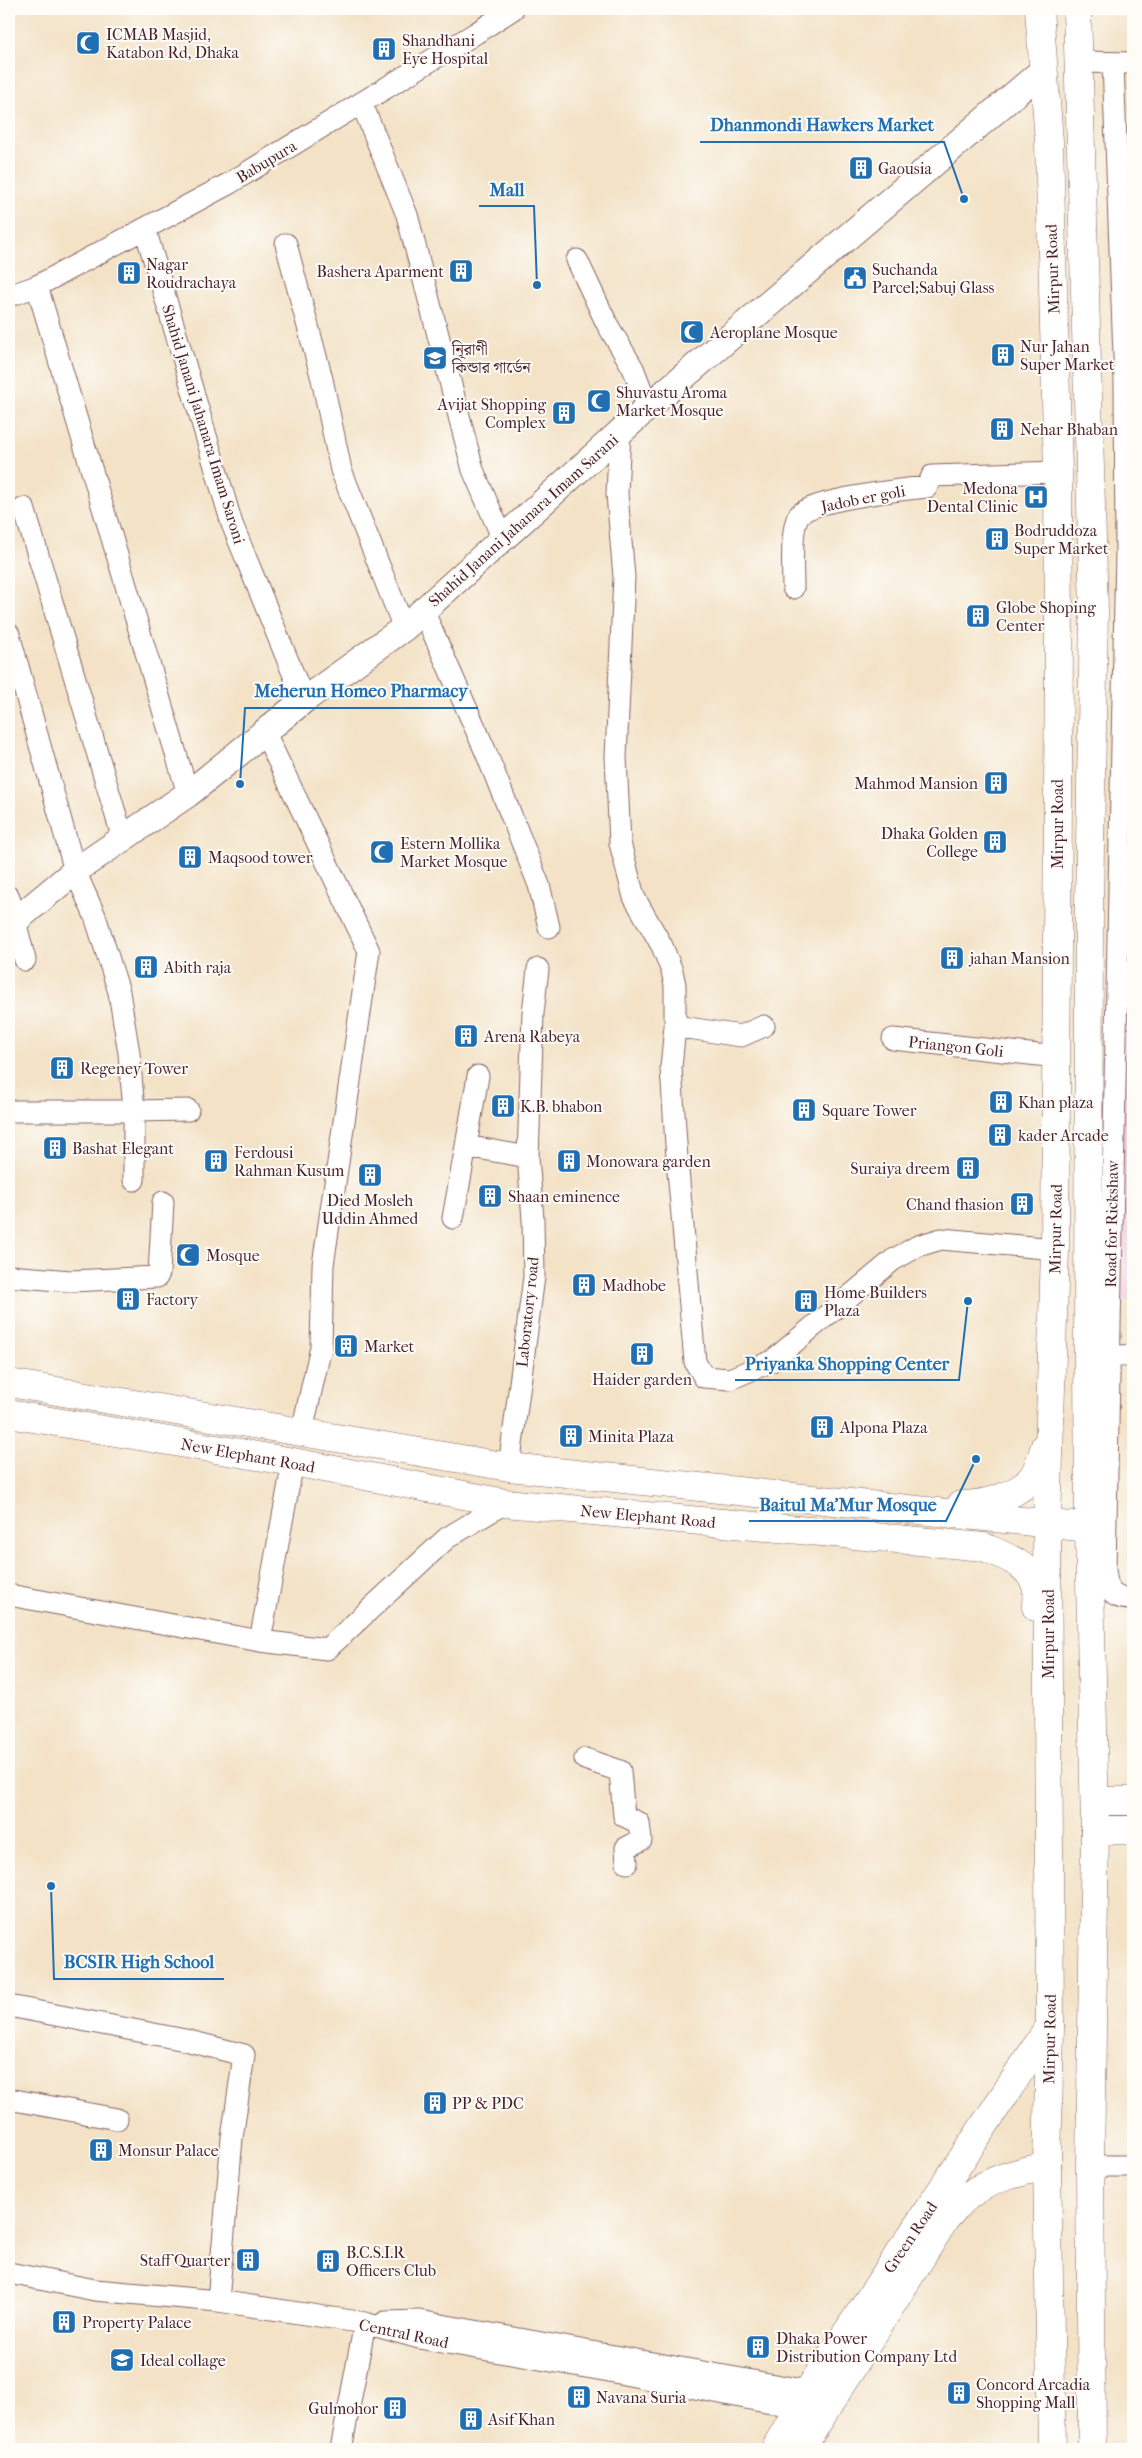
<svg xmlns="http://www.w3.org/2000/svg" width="1142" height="2458" viewBox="0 0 1142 2458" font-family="'IM FELL French Canon','Noto Serif Bengali',serif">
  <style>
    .built { fill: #f2cfe1 }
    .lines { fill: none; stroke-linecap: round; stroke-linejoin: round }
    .minor-casing { stroke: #856361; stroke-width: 23 }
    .tertiary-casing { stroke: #856361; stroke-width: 28 }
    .secondary-casing { stroke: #856361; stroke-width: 29 }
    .trunk-casing { stroke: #856361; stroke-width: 29 }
    .minor { stroke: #fff; stroke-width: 21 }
    .tertiary { stroke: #fff; stroke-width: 26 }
    .secondary { stroke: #fff; stroke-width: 28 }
    .trunk { stroke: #fff; stroke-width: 28 }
    .labels { text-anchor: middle; stroke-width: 4; stroke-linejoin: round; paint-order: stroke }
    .poi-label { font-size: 16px; fill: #4a1f2b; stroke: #fdfcf7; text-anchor: start }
    .street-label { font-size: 16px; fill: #4a1f2b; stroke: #fdfcf7 }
    .leader { fill: none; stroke: #1f6fb2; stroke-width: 2 }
    .callout-dot { fill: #1f6fb2; stroke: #fdfcf7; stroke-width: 2 }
    .callout-label { font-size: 18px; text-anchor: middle; font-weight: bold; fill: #1f6fb2; stroke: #fdfcf7; stroke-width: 4; stroke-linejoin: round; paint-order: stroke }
  </style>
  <rect width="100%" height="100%" fill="#fdfcf7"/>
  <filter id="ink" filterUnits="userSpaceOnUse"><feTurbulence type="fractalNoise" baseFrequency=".02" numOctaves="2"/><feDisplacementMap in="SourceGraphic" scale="10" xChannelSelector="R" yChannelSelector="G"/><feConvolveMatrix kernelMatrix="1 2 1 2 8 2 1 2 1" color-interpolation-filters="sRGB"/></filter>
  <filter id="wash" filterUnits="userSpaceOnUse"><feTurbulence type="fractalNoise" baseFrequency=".0096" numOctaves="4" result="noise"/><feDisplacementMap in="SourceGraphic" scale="20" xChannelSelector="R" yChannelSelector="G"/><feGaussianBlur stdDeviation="1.12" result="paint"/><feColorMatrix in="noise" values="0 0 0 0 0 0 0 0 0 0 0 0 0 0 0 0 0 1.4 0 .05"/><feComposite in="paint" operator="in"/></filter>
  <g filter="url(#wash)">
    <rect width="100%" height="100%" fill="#f3e2c6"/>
    <path class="built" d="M1133 741V1301H1116Z"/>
  </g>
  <g filter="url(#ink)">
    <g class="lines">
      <defs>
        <path id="minor" d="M1080 62 1133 63
          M1113 63 1125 382 1126 552 1105 1569C1107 1591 1111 1599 1133 1599
          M362 104 407 215 473 470 502 537
          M145 229 232 524 304 700
          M286 244 322 379 341 470 404 628
          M577 260 607 324 633 368 648 407
          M37 286 188 794
          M9 296 37 286 230 183 476 33 513 9
          M620 432 617 494 624 577 616 757 620 843 634 897 662 946 672 971 675 985V1026
          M24 508 123 839
          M793 588C793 572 790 528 799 515 810 500 905 489 927 487L932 476 1058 472
          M423 610 485 750 539 885 549 927
          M9 634 75 871 95 916 119 992 129 1053 134 1111H9
          M265 733 369 951 323 1265 321 1347 302 1431
          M9 897 25 960
          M764 1026 741 1036 675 1026 671 1068 677 1159 695 1362 704 1377 730 1379 772 1361 893 1260 918 1246 941 1239 1055 1249
          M893 1039 1057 1057
          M466 1146 478 1076
          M134 1180V1111L188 1110
          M453 1218 466 1146 528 1157
          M9 1276 71 1281 157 1277 159 1273 163 1202
          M1094 1355 1133 1356
          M509 1467 534 1277 533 1219 528 1157 533 1013 538 969
          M9 1595 260 1641 327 1649 447 1538 505 1503
          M260 1641 293 1462
          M585 1759 620 1771 624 1816 639 1823 641 1840 626 1848 627 1863
          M9 2006 185 2040 244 2055 232 2138 218 2301
          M9 2099 117 2119
          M1090 2166H1133
          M9 2273 95 2290 218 2301 365 2323 419 2338 609 2371 797 2408
          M385 2322 419 2321 808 2391
          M341 2449 365 2323"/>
        <path id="tertiary" d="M9 926 75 871 188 794 304 700 404 628 648 407 1042 71"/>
        <path id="secondary" d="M1095 1801H1133
          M1095 1830H1133
          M775 2449 808 2391 1050 2026
          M801 2449 946 2218C953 2211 960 2202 968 2196 990 2178 1020 2172 1047 2166"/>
        <path id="trunk" d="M1039 9 1049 141 1058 472 1059 646 1055 1249 1047 1524 1050 2026 1047 2166 1052 2449
          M1077 9 1094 611 1089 905 1088 1354 1089 1528 1095 1830 1090 2166 1092 2449
          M9 1383 509 1467 1089 1528
          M9 1414 293 1462 505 1503 984 1547C1002 1555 1027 1563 1035 1583 1038 1589 1036 1600 1036 1607
          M961 1505C984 1505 1019 1496 1033 1476 1039 1467 1042 1456 1045 1446"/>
      </defs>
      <use href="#minor" class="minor-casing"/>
      <use href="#tertiary" class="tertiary-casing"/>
      <use href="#secondary" class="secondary-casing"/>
      <use href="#trunk" class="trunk-casing"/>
      <use href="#minor" class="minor"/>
      <use href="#tertiary" class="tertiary"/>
      <use href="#secondary" class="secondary"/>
      <use href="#trunk" class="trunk"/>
    </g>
  </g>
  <defs>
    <symbol id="mosque-square" viewBox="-11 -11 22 22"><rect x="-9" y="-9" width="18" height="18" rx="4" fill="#1f6fb2" stroke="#fdfcf7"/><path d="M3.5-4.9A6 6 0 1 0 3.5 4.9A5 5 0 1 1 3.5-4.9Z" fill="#fff"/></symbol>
    <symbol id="building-square" viewBox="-11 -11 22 22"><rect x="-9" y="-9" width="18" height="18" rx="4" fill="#1f6fb2" stroke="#fdfcf7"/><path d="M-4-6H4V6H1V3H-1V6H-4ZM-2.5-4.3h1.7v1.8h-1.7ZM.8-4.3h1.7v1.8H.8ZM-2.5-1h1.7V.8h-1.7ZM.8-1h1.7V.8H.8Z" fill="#fff"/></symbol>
    <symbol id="civic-square" viewBox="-11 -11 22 22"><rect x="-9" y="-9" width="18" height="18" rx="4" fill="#1f6fb2" stroke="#fdfcf7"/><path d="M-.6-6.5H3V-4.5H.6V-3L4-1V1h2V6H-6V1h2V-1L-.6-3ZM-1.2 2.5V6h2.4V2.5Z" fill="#fff"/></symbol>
    <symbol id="school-square" viewBox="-11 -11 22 22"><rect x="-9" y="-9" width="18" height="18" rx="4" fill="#1f6fb2" stroke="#fdfcf7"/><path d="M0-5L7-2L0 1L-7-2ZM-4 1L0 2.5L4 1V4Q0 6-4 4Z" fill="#fff"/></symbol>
    <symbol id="hospital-square" viewBox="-11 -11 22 22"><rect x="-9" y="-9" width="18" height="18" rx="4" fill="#1f6fb2" stroke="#fdfcf7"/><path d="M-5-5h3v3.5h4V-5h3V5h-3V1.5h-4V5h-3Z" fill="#fff"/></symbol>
    <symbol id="university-square" viewBox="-11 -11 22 22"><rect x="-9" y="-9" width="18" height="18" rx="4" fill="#1f6fb2" stroke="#fdfcf7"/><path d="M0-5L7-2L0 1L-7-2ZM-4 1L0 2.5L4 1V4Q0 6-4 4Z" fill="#fff"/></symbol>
  </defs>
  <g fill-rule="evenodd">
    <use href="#mosque-square" x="74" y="29" width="28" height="28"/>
    <use href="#building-square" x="370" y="35" width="28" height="28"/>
    <use href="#building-square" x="847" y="154" width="28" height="28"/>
    <use href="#building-square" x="447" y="257" width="28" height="28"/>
    <use href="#building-square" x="115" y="259" width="28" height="28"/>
    <use href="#civic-square" x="841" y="264" width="28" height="28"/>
    <use href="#mosque-square" x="678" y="318" width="28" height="28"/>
    <use href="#building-square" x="989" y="341" width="28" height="28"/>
    <use href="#school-square" x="421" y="344" width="28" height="28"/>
    <use href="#mosque-square" x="585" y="387" width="28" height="28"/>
    <use href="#building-square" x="550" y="399" width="28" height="28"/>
    <use href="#building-square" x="988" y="415" width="28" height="28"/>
    <use href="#hospital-square" x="1022" y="483" width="28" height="28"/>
    <use href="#building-square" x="983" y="525" width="28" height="28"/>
    <use href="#building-square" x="964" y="602" width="28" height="28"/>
    <use href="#building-square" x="982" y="769" width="28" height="28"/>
    <use href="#building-square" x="981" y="828" width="28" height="28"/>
    <use href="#mosque-square" x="368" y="838" width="28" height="28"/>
    <use href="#building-square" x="176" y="843" width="28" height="28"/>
    <use href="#building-square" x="938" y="944" width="28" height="28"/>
    <use href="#building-square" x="132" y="953" width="28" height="28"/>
    <use href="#building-square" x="452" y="1022" width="28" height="28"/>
    <use href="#building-square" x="48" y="1054" width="28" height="28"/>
    <use href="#building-square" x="987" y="1088" width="28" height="28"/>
    <use href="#building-square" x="489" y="1092" width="28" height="28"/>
    <use href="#building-square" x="790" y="1096" width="28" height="28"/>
    <use href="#building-square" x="986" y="1121" width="28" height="28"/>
    <use href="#building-square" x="41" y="1134" width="28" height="28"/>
    <use href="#building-square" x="202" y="1147" width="28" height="28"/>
    <use href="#building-square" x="555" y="1147" width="28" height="28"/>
    <use href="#building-square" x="954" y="1154" width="28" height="28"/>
    <use href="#building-square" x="356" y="1161" width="28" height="28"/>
    <use href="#building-square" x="476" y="1182" width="28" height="28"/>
    <use href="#building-square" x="1008" y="1190" width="28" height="28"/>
    <use href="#mosque-square" x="174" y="1241" width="28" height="28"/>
    <use href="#building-square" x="570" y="1271" width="28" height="28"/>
    <use href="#building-square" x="114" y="1285" width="28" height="28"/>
    <use href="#building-square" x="792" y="1287" width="28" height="28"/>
    <use href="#building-square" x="332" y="1332" width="28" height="28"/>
    <use href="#building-square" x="628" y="1340" width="28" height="28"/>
    <use href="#building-square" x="808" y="1413" width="28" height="28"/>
    <use href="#building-square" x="557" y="1422" width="28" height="28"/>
    <use href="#building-square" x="421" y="2089" width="28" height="28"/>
    <use href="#building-square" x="87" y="2136" width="28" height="28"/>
    <use href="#building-square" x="234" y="2246" width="28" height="28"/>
    <use href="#building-square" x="314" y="2247" width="28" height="28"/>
    <use href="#building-square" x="50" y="2308" width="28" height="28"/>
    <use href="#building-square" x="744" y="2333" width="28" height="28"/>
    <use href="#university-square" x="108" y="2346" width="28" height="28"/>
    <use href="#building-square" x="945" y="2379" width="28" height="28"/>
    <use href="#building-square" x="565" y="2383" width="28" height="28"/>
    <use href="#building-square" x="381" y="2394" width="28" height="28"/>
    <use href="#building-square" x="457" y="2405" width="28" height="28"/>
  </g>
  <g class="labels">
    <g class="poi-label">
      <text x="106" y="40">ICMAB Masjid,<tspan x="106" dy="18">Katabon Rd, Dhaka</tspan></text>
      <text x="402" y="46">Shandhani<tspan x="402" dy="18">Eye Hospital</tspan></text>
      <text x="878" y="174">Gaousia</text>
      <text x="146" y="270">Nagar<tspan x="146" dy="18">Roudrachaya</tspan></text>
      <text x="872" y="275">Suchanda<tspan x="872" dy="18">Parcel;Sabuj Glass</tspan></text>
      <text x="444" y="277" text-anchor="end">Bashera Aparment</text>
      <text x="710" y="338">Aeroplane Mosque</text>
      <text x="1020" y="352">Nur Jahan<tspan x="1020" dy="18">Super Market</tspan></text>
      <text x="452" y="355">নিূরাণী<tspan x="452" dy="18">কিন্ডার গার্ডেন</tspan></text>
      <text x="616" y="398">Shuvastu Aroma<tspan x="616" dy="18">Market Mosque</tspan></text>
      <text x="546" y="410" text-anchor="end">Avijat Shopping<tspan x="546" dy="18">Complex</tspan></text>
      <text x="1020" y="435">Nehar Bhaban</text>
      <text x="1018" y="494" text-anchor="end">Medona<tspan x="1018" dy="18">Dental Clinic</tspan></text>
      <text x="1014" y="536">Bodruddoza<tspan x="1014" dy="18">Super Market</tspan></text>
      <text x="996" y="613">Globe Shoping<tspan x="996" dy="18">Center</tspan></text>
      <text x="978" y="789" text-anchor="end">Mahmod Mansion</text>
      <text x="978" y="839" text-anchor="end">Dhaka Golden<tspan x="978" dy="18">College</tspan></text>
      <text x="400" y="849">Estern Mollika<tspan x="400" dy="18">Market Mosque</tspan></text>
      <text x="208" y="863">Maqsood tower</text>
      <text x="970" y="964">jahan Mansion</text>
      <text x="164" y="973">Abith raja</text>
      <text x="484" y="1042">Arena Rabeya</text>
      <text x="80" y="1074">Regeney Tower</text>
      <text x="1018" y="1108">Khan plaza</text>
      <text x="520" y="1112">K.B. bhabon</text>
      <text x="822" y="1116">Square Tower</text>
      <text x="1018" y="1141">kader Arcade</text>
      <text x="72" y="1154">Bashat Elegant</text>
      <text x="234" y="1158">Ferdousi<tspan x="234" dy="18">Rahman Kusum</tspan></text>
      <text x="586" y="1167">Monowara garden</text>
      <text x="950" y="1174" text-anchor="end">Suraiya dreem</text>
      <text x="508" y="1202">Shaan eminence</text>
      <text x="370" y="1206" text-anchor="middle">Died Mosleh<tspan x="370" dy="18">Uddin Ahmed</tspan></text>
      <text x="1004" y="1210" text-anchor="end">Chand fhasion</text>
      <text x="206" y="1261">Mosque</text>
      <text x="602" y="1291">Madhobe</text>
      <text x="824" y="1298">Home Builders<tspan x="824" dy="18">Plaza</tspan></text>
      <text x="146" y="1305">Factory</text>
      <text x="364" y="1352">Market</text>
      <text x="642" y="1385" text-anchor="middle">Haider garden</text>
      <text x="840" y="1433">Alpona Plaza</text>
      <text x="588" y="1442">Minita Plaza</text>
      <text x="452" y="2109">PP &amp; PDC</text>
      <text x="118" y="2156">Monsur Palace</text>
      <text x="346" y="2258">B.C.S.I.R<tspan x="346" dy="18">Officers Club</tspan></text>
      <text x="230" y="2266" text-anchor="end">Staff Quarter</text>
      <text x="82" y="2328">Property Palace</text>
      <text x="776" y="2344">Dhaka Power<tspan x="776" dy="18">Distribution Company Ltd</tspan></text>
      <text x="140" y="2366">Ideal collage</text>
      <text x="976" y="2390">Concord Arcadia<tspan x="976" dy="18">Shopping Mall</tspan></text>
      <text x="596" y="2403">Navana Suria</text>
      <text x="378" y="2414" text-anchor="end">Gulmohor</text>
      <text x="488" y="2425">Asif Khan</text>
    </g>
    <g class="street-label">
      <text transform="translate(266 161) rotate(-31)" y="6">Babupura</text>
      <text transform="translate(1052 269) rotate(-92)" y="6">Mirpur Road</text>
      <text transform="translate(204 424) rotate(73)" y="6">Shahid Janani Jahanara Imam Saroni</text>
      <text transform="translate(863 498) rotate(-11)" y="6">Jadob er goli</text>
      <text transform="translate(523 520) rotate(-42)" y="6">Shahid Janani Jahanara Imam Sarani</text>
      <text transform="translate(1057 824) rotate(-90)" y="6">Mirpur Road</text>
      <text transform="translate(956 1046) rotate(6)" y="6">Priangon Goli</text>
      <text transform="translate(1111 1224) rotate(-89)" y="6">Road for Rickshaw</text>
      <text transform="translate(1055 1229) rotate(-89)" y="6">Mirpur Road</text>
      <text transform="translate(527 1312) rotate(-84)" y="6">Laboratory road</text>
      <text transform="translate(248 1455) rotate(10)" y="6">New Elephant Road</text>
      <text transform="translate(648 1516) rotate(5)" y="6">New Elephant Road</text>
      <text transform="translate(1048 1634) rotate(-90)" y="6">Mirpur Road</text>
      <text transform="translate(1049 2039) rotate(-89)" y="6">Mirpur Road</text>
      <text transform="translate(910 2237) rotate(-56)" y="6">Green Road</text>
      <text transform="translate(404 2333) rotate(12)" y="6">Central Road</text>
    </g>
  </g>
  <path class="leader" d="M964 199L944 142H700M537 285L534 206H479M240 784L245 708H478M968 1301L959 1380H735M976 1459L946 1521H749M51 1886L54 1979H224"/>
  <g class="callout-dot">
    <circle cx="964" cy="199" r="5"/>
    <circle cx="537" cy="285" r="5"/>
    <circle cx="240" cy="784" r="5"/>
    <circle cx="968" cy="1301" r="5"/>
    <circle cx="976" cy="1459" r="5"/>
    <circle cx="51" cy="1886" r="5"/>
  </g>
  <g class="callout-label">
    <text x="822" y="131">Dhanmondi Hawkers Market</text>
    <text x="507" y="196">Mall</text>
    <text x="361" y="697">Meherun Homeo Pharmacy</text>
    <text x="847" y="1370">Priyanka Shopping Center</text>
    <text x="848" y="1511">Baitul Ma'Mur Mosque</text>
    <text x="139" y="1968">BCSIR High School</text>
  </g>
  <rect width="1142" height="2458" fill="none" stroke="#fdfcf7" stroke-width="30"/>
</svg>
